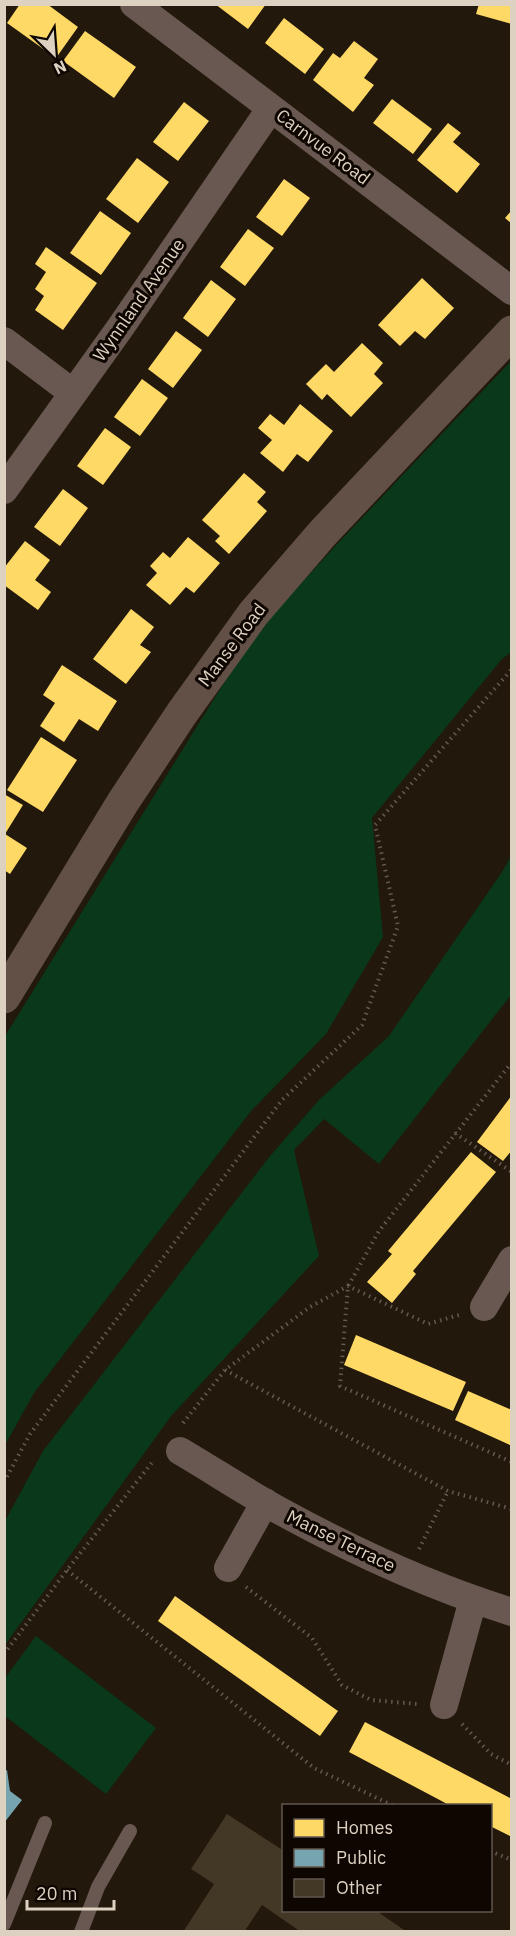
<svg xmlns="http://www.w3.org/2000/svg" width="516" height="1936" viewBox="0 0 516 1936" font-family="'IBM Plex Sans',sans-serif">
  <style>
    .green { fill: #09381b }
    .homes { fill: #ffd966 }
    .public { fill: #76a5af }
    .building { fill: #433726 }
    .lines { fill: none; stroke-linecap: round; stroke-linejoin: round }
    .path { stroke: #655951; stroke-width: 4; stroke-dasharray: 1.5 4.5; stroke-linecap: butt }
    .service { stroke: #695851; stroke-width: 14 }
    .minor { stroke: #695851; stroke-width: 28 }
    .secondary { stroke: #624f46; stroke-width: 33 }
    .labels { text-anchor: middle; stroke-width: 6; stroke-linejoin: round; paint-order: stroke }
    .street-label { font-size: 18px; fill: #ddd1c2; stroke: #0e0601 }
  </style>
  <rect width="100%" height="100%" fill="#22180b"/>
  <path class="green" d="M511 361V652L501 660 372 818 383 937 326 1034 251 1111 34 1393 5 1445V1036L253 636 338 543Z
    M511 856V995L379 1164 324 1119 294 1150 319 1256 172 1415 5 1645V1521L43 1451 270 1156 319 1100 389 1036 502 872Z
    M36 1636 156 1728 106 1794 5 1716V1678Z"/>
  <path class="homes" d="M20 4H47L78 27 56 58 7 23Z
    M215 4H266L248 29Z
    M479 4H512V24L476 14Z
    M284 18 324 49 305 74 265 43Z
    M85 31 136 67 114 98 63 61Z
    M354 41 378 59 364 78 374 85 353 112 313 80 333 53 340 58Z
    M392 99 432 129 413 154 373 123Z
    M184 102 209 121 178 161 153 142Z
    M448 123 461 133 453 142 480 164 457 193 417 160Z
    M137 158 169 182 138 223 106 199Z
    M284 179 310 198 282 236 256 217Z
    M512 210V224L505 218Z
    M100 211 131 233 101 275 70 253Z
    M248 229 274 248 245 286 220 267Z
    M46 247 97 283 63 330 35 310 44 296 35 289 46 272 35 264Z
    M422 278 454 308 425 339 415 331 400 346 378 325Z
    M211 280 236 299 208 337 183 318Z
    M176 331 202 350 173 388 148 369Z
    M362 343 383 363 374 374 383 383 351 417 327 394 322 400 306 384 326 364 334 372Z
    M142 379 168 398 140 436 114 417Z
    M300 404 333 431 308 462 297 454 283 472 260 453 272 440 258 428 270 414 284 425Z
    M105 428 131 447 103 485 77 466Z
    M244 473 266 492 257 502 267 511 229 554 215 541 220 536 202 520Z
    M63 489 88 508 60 546 34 527Z
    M188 537 220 563 194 593 186 587 170 605 146 585 157 573 150 566 163 552 170 558Z
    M25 541 50 560 35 580 51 592 38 610 4 585V568Z
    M131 609 154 627 140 645 151 652 126 684 93 659Z
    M62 665 117 701 98 731 79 719 64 742 40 726 55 703 43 695Z
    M41 737 77 760 43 812 7 790Z
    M4 794 23 805 5 834 27 848 10 874 4 870Z
    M512 1095V1150L503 1161 477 1142Z
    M471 1152 496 1172 413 1271 416 1274 392 1303 367 1282 392 1254 388 1251Z
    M356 1335 466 1382 453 1411 344 1365Z
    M468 1391 512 1410V1446L455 1420Z
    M175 1596 338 1711 320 1736 158 1621Z
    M365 1722 512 1799V1837L490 1826V1806H451L349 1752Z"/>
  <path class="public" d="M7 1770 10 1791 22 1800 4 1823V1771Z"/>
  <path class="building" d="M227 1814 284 1851V1910H375L407 1932H301L262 1905 244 1932H183L214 1884 191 1869Z"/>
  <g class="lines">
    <path class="path" d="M512 1062 379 1231 348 1286 340 1386 512 1462
      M455 1133 512 1172
      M225 1370 448 1491 512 1509
      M183 1423 225 1370 310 1307 348 1286 428 1324 459 1315
      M4 1482 30 1434 282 1100 362 1025 398 926 375 825 512 669
      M419 1549 448 1491
      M67 1570 314 1768 394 1806
      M246 1587 312 1638 342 1685 371 1700 417 1704
      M4 1654 67 1570 154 1460
      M462 1724 491 1754 512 1765
      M490 1851 512 1860"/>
    <path class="service" d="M4 1924 45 1823
      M81 1932 98 1887 130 1831"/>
    <path class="minor" d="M134 4 512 291
      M4 341 73 393
      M4 490 120 328 271 108
      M484 1307 512 1260
      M180 1451C214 1471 247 1493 282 1512 355 1552 431 1587 512 1612
      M228 1568 265 1502
      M444 1705 473 1600"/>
    <path class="secondary" d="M4 997 123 802 182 713 253 614 322 534 512 332"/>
  </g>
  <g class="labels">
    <g class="street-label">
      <text transform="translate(323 147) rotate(37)" y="6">Carnvue Road</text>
      <text transform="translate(139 300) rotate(-55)" y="6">Wynnland Avenue</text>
      <text transform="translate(232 645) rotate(-53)" y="6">Manse Road</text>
      <text transform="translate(341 1541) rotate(26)" y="6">Manse Terrace</text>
    </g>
  </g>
  <rect width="516" height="1936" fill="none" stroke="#ddd1c2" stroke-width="12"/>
  <rect x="282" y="1804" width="210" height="108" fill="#0e0601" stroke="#61574e" stroke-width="1.5"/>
  <rect x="294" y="1819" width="30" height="18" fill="#ffd966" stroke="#61574e" stroke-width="1.5"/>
  <text x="336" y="1834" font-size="18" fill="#ddd1c2">Homes</text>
  <rect x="294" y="1849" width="30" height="18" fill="#76a5af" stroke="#61574e" stroke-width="1.5"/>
  <text x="336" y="1864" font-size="18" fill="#ddd1c2">Public</text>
  <rect x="294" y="1879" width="30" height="18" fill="#433726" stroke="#61574e" stroke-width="1.5"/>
  <text x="336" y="1894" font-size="18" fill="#ddd1c2">Other</text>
  <g transform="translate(54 54) rotate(155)" stroke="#0e0601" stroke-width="4.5" paint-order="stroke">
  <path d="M0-4.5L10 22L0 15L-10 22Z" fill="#ddd1c2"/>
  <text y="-9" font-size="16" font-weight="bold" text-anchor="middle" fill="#ddd1c2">N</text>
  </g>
  <path d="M27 1900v9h87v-9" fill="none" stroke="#ddd1c2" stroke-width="3"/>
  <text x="36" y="1900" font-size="18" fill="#ddd1c2" stroke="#0e0601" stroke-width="4.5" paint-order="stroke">20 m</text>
</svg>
